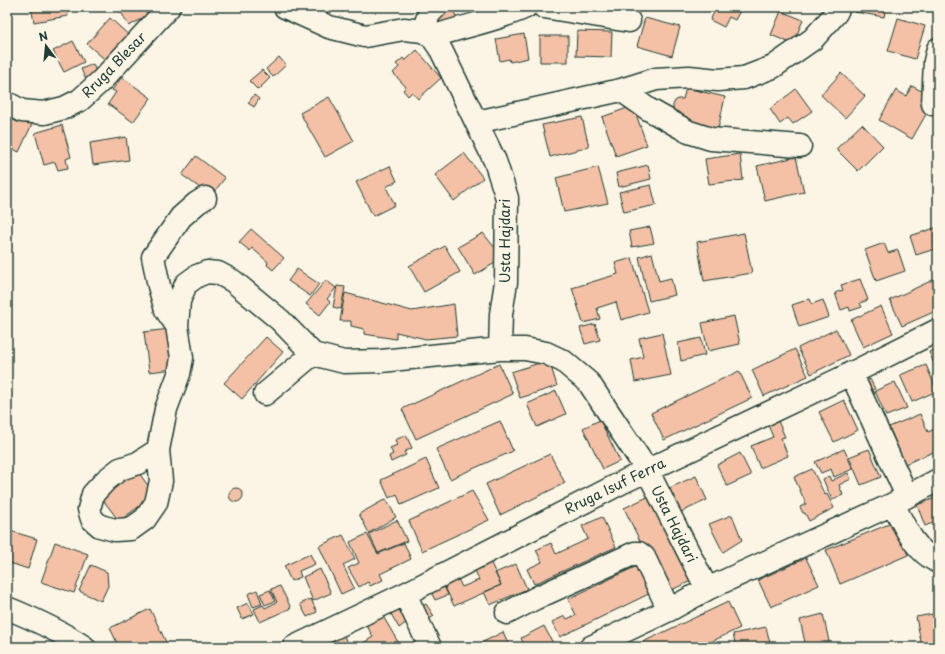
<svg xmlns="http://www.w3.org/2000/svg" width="945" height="654" viewBox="0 0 945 654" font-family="'Playpen Sans',sans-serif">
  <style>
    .building { fill: #f4c1a6; stroke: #1f3d34 }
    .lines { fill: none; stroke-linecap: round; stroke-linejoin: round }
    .minor-casing { stroke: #1f3d34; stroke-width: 25 }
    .minor { stroke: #fcf5e5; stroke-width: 22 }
    .labels { text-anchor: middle; stroke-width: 3.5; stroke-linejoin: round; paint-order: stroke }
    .street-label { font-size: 14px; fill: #1f3d34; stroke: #fcf5e5 }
  </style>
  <rect width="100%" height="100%" fill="#fcf5e5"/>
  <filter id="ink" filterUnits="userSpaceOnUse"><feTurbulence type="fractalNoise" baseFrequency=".025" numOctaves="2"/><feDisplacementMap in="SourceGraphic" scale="8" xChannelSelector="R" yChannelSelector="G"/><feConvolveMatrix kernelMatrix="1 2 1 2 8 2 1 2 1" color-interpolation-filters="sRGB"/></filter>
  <g filter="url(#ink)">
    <path class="building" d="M31 7H67L68 16 34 22Z
      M118 7H143L148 15 129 26Z
      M446 7H452L458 22 439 29 435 18Z
      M717 7H742L735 20 729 17 724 27 710 20Z
      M856 7H886L884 17 855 12Z
      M781 11 803 20 793 44 771 35Z
      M110 18 132 38 109 63 87 44Z
      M645 18 680 27 672 56 637 46Z
      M898 18 925 26 915 59 888 51Z
      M577 31 612 32 611 57 576 56Z
      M524 34 528 58 510 62 509 59 500 61 496 39Z
      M540 36H568V62H540Z
      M73 41 84 62 64 72 53 51Z
      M417 50 441 78 418 99 412 92 408 96 403 90 406 87 393 73 399 67 396 64 403 58 405 61Z
      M279 57 286 65 273 77 266 69Z
      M93 64 98 77 87 82 81 69Z
      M262 70 270 78 258 90 249 81Z
      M841 73 865 96 845 118 821 95Z
      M122 77 151 98 133 122 108 104 116 92 112 90Z
      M912 86 929 95V109L912 139 879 120 896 90 906 96Z
      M686 88 725 97 718 129 679 120 673 109V105L675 101 678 99H683Z
      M796 89 812 111 793 124 788 118 780 124 770 109Z
      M254 95 259 99 254 107 248 103Z
      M329 97 354 141 325 157 300 113Z
      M633 106 647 145 616 156 602 117Z
      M7 110 33 122 19 152 7 146Z
      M582 117 589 147 550 157 542 125Z
      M862 124 883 146 858 171 836 149Z
      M62 125 71 157 66 159 68 168 58 170 55 162 44 165 35 133Z
      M126 137 129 160 93 165 90 143Z
      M464 153 483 178 454 201 435 175Z
      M740 154 743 180 709 184 705 159Z
      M196 156 225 178 211 196 182 175Z
      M796 157 804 192 765 201 757 166Z
      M648 165 651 179 619 187 616 173Z
      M390 166 397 181 386 187 395 205 373 216 356 182Z
      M598 167 608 203 564 212 556 178Z
      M651 185 656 205 624 212 619 192Z
      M650 227 654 243 632 247 629 231Z
      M938 227V248L916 255 910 236Z
      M251 229 284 258 273 270 267 265 268 262 252 248 250 251 239 242Z
      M483 233 503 258 475 275 458 247Z
      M744 233 752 273 704 281 697 242Z
      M884 243 888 253 898 250 905 271 876 281 865 250Z
      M445 246 460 272 424 292 409 266Z
      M652 253 659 281 671 278 675 295 649 301 639 257Z
      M632 258 648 312 621 320 616 302 597 308 600 319 583 323 572 288 618 274 615 263Z
      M297 269 319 284 310 296 288 281Z
      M860 279 868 300 860 303 862 307 850 311 849 307 841 310 835 293 843 290 841 285Z
      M935 279 938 287V310L902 326 890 300Z
      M326 280 336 288 327 299 330 302 320 315 306 304Z
      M337 286 345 287 341 309 333 307Z
      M345 293 412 311 454 304 457 336 426 339 396 332V339L364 334V329L351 326V321H340Z
      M810 299 812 304 823 300 829 317 799 327 792 305Z
      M881 306 893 333 863 347 851 320Z
      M734 316 740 344 708 351 702 323Z
      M595 324 600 340 585 344 580 328Z
      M170 329 174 369 149 372 144 332Z
      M836 329 849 355 811 374 798 348Z
      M662 333 671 375 635 382 631 360 643 357 639 338Z
      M266 337 283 352 242 399 224 383Z
      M701 338 705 355 681 361 678 343Z
      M938 348V373L929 352Z
      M795 349 808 376 764 396 752 370Z
      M549 360 557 386 520 398 511 372Z
      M499 364 513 394 416 439 402 409Z
      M926 365 937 391 912 402 900 375Z
      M739 371 752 398 664 440 651 413Z
      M870 379 875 389 873 390 875 394 868 397 862 382Z
      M895 382 907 408 886 416 875 391Z
      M556 391 566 414 537 427 527 404Z
      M844 400 858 430 834 442 819 412Z
      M920 414 928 432 937 428 938 450 905 464 889 427Z
      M600 420 620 461 603 469 583 428Z
      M500 421 513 451 450 479 436 449Z
      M778 421 785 437 781 438 788 456 760 468 751 446 773 437 768 425Z
      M406 435 412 448 404 452 406 455 391 462 389 456 393 454 390 448 397 445 395 440Z
      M844 449 853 469 834 477 831 469 821 473 815 462Z
      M869 449 881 477 861 485 849 457Z
      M740 453 751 475 727 486 717 465Z
      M550 454 565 483 500 515 486 484Z
      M426 459 439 488 401 505 397 494 389 498 381 480Z
      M136 469 155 495 119 521 100 496Z
      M812 469 825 495 827 494 834 508 809 521 805 513H803L800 507 806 504 794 477Z
      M848 473 851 479 839 485 843 495 832 500 823 479 829 476 831 481Z
      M696 476 707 500 679 513 667 489Z
      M229 495a7 7 0 1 1 14 0a7 7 0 1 1-14 0Z
      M472 491 489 520 422 551 409 521Z
      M654 494 695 579 665 593 624 508Z
      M938 497V525H937L935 522 925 526 917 505Z
      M386 499 396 517 369 533 359 514Z
      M732 515 742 540 723 552 709 524Z
      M602 517 616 547 534 584 527 569 542 562 536 550 551 543 556 554 588 539 582 526Z
      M397 520 407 541 378 553 369 534Z
      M894 522 908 555 840 584 826 550Z
      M7 530 37 539 28 569 7 562Z
      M367 534 378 554 404 543 411 559 380 574 383 580 370 586 368 582 359 587 348 568 359 563 350 542Z
      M343 535 355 559 343 565 354 588 341 594 319 546Z
      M55 542 88 554 74 593 41 582Z
      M310 554 315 564 299 571 301 577 291 581 284 566Z
      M806 558 819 585 771 607 758 580Z
      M490 561 501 585 454 606 443 583 457 577 462 587 479 580 474 568Z
      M633 561 657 590 560 637 552 622 565 616 567 619 576 615 568 599 635 567Z
      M516 564 527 589 490 605 484 592 501 585 495 573Z
      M91 565 107 572 108 586 101 601 79 591Z
      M320 569 331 593 313 601 303 577Z
      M442 582 448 595 435 600 429 588Z
      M280 586 291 608 260 622 254 609 263 605 265 608 277 602 271 589Z
      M257 590 262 604 253 607 248 594Z
      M270 590 275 601 265 605 260 594Z
      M311 599 317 612 307 617 300 604Z
      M728 602 740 628 700 647H632Z
      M248 603 254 614 242 619 237 608Z
      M426 604 434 616 426 621 421 607Z
      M401 607 408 621 399 628 390 612Z
      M150 609 168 646 119 647 110 628Z
      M381 613 401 647H359L358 646 373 637 365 622Z
      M938 613V647H922L916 617Z
      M823 614 830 646 806 647 800 620Z
      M544 626 555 647H525L521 638Z
      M766 627 771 647H736L733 634Z
      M503 632 510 647H473Z
      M343 634 349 647H320L319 645Z"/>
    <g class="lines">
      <defs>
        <path id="minor" d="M285 7 329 27 365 36 404 29 423 31 432 37 441 50 495 161 507 198 506 282 501 314 500 349H525L546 353 563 361 589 383 647 470 707 589
          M544 7 629 21
          M423 31 429 14 436 7
          M432 37C463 26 496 21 526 7
          M621 90 648 109 689 132 711 139 800 146
          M7 103 22 111 44 113 64 108 80 100 102 80 169 7
          M933 104 935 61 938 49
          M477 122 621 90 656 79 689 77 718 80 744 78 773 67 813 39 836 13 839 7
          M177 326 166 310 159 286 153 257 181 217 197 203 205 198
          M851 373 907 496
          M265 394 313 354
          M158 450 138 463 120 469 106 480 93 494 89 509 92 519 100 526 115 530 131 529 145 519 156 503 161 481 158 450 166 409 179 374 182 358 177 326 179 301 186 284 197 276 207 272 218 273 233 281 280 320 313 354 344 362 381 361 500 349
          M893 504C905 527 914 550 938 562
          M405 594 430 647
          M7 608C34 619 60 631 84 647
          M507 613 536 598 635 553H639L644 557 669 610
          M294 647 405 594 625 481 844 377 938 330
          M591 647 669 610 707 589 893 504 938 480"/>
      </defs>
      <use href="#minor" class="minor-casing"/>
      <use href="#minor" class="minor"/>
    </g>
  </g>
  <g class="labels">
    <g class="street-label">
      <text transform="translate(114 65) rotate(-46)" y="5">Rruga Blesar</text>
      <text transform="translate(505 241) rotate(-90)" y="5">Usta Hajdari</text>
      <text transform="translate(615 486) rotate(-26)" y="5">Rruga Isuf Ferra</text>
      <text transform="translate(674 524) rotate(63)" y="5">Usta Hajdari</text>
    </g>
  </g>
  <rect width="945" height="654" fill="none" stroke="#fcf5e5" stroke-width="24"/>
  <rect x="12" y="12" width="921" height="630" fill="none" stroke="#1f3d34" stroke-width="1.5" filter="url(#ink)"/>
  <g transform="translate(46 46) rotate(344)" stroke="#fcf5e5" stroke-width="3" paint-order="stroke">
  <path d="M0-3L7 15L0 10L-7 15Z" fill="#1f3d34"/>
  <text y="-6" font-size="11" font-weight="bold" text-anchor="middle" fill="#1f3d34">N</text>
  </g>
</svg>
